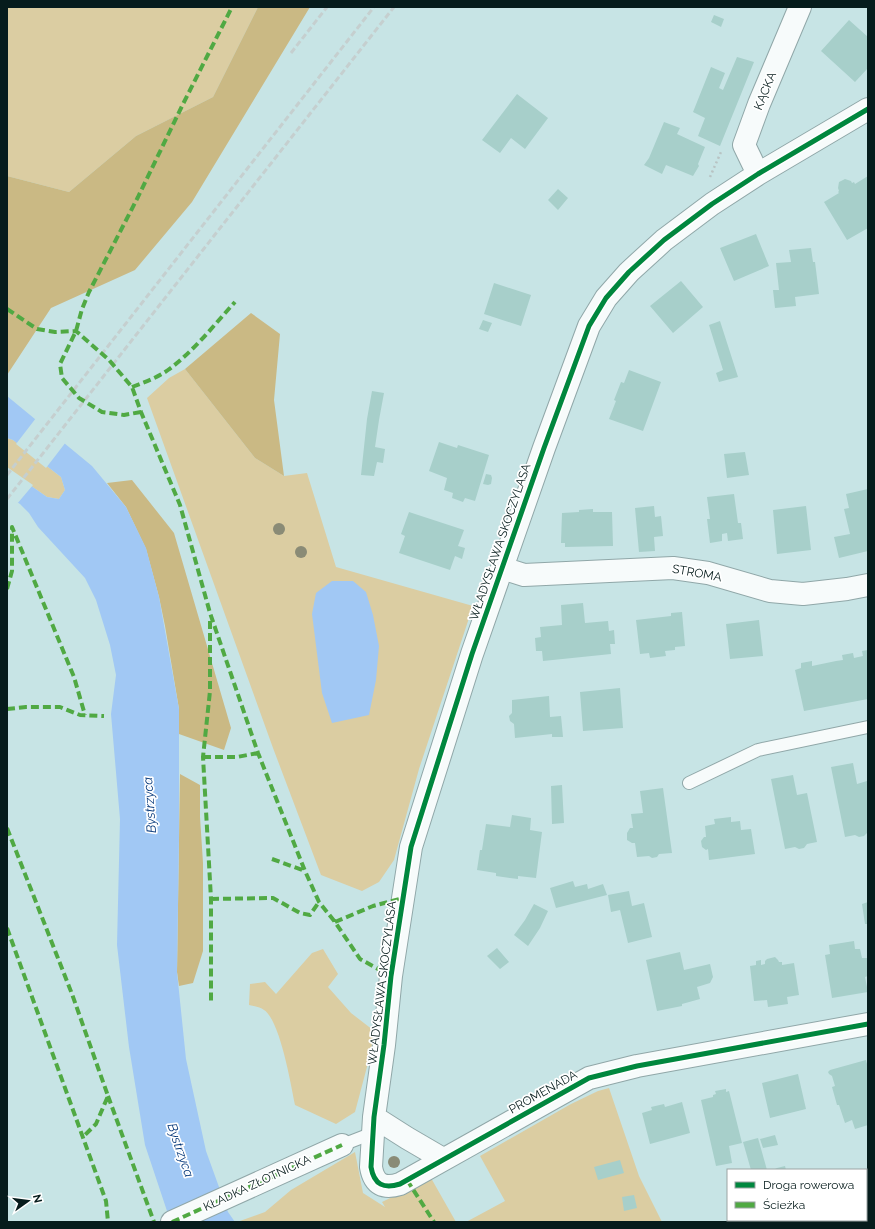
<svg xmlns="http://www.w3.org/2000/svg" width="875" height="1229" viewBox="0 0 875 1229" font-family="Raleway,sans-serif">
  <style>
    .green { fill: #dbcda2 }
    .forest { fill: #cab984 }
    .water { fill: #a1c8f4 }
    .pier { fill: #c7e4e5 }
    .building { fill: #a7cfca }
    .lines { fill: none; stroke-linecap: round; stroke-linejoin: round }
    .lane-casing { stroke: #90a7a8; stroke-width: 14 }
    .street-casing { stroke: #90a7a8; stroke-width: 24 }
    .path { stroke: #b8c3c3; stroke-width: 2.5; stroke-dasharray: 2 3; stroke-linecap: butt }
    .lane { stroke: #f7fbfb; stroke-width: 12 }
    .street { stroke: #f7fbfb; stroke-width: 22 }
    .rail { stroke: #c5cfcf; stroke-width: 3; stroke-dasharray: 6 3; stroke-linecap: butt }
    .quiet { stroke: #50a943; stroke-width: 4; stroke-dasharray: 8 4; stroke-linecap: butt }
    .cycleway-casing { stroke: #fff; stroke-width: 8 }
    .cycleway { stroke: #00873e; stroke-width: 5 }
    .tree { fill: #8a8b76 }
    .labels { text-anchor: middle; stroke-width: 3.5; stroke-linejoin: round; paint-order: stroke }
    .street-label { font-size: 12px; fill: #061c1c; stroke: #fff }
    .water-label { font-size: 13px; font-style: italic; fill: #003477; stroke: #fff }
  </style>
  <rect width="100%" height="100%" fill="#c7e4e5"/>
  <path class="green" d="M7 7H258L213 97 136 136 69 192 7 176Z
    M185 369 255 458 284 476 307 473 336 567 473 606 419 769 394 860 379 882 362 891 321 875 273 748 147 398 169 378Z
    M7 438 13 440 61 477 65 490 59 499 47 497 7 469Z
    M323 949 338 974 328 987 351 1013 373 1030 372 1048 355 1112 336 1124 295 1105C291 1085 280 1020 264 1010 260 1007 254 1006 249 1005L250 984 265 982 276 994 312 953Z
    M609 1088 639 1176 662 1222H466L505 1201 480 1156 571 1104 598 1091Z
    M355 1152 363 1193 385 1207 382 1202 431 1178 456 1222H237L265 1212 291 1190Z"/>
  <path class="forest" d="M258 7H310L192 202 135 270 51 308 7 375V176L69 192 136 136 213 97Z
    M251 313 280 334 274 400 284 476 255 458 185 369Z
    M132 480 174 533 231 728 224 750 179 734V709L165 626 159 597 146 549 126 507 107 483Z
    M180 774 200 785V817L203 863V951L193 983 179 986 177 972Z"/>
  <path class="water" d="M7 396 92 466 126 507 146 548 159 597 179 709V837L177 972 186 1059 206 1151 228 1212 235 1222H173L167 1211 145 1145 129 1047 117 945 120 819 111 714 116 675 110 645 96 600 85 578 38 527 29 513 20 504 7 496V469L47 497 59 499 65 490 61 477 13 440 7 438Z
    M332 581H353L366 592 373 615 379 646 376 680 369 715 332 723 322 693 312 614 316 593Z"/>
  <path class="pier" d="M36 418 66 442 46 468 16 444Z
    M7 467 33 485 17 504 7 498Z"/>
  <path class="building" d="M714 15 724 19 721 27 711 22Z
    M849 20 868 37V68L855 82 821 51Z
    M737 57 754 62 720 146 698 136 705 118 693 112 711 67 725 73 719 88 723 90Z
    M517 94 548 118 525 149 511 138 500 153 482 140Z
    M664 122 680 128 677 134 705 147 698 164 699 166 693 176 666 165 662 174 644 165 649 158Z
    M868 176V228L847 240 824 202 839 193 838 192 839 191 838 188 839 182 845 179 851 181 852 183 854 182 855 184Z
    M558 189 568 198 558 210 548 200Z
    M756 234 769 266 734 281 720 248Z
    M811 248 813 262H815L819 294 795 297 796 306 775 308 773 290H779L776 263 791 262 789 250Z
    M681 281 703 307 673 333 650 306Z
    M494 283 531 295 521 326 484 314Z
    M483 320 492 323 488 332 479 329Z
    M720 321 738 377 719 382 716 373 723 370 709 325Z
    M629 370 661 382 643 431 609 419 616 401 614 400 621 382 624 383Z
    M372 391 384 393 379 420 375 447 385 449 383 463 377 462 374 476 361 475 367 419Z
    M439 442 457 448 458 445 489 455 475 501 465 498 463 502 452 498 453 493 444 490 447 478 429 471Z
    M745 452 749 475 727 478 724 454Z
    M486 474 491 475 492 478 491 484 488 485 483 484Z
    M868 489V551L839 558 834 537 850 534 844 509 849 508 846 494Z
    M734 494 738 523H741L743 539 728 541 727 533 722 534V541L710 543 707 519H710L707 497Z
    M654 506 655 517 661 516 663 536 654 537 655 551 639 552 635 508Z
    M806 506 811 550 777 554 773 510Z
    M593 509V512H612L613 546 565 547V543H561L562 513 579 512V510Z
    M409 512 464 530 458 546 465 548 462 559 455 556 450 570 399 553 405 536 401 534Z
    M583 603 585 623 608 621 609 631 614 630 615 644H610L611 654 543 661 542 651H536L535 638 541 637 540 627 562 625 561 605Z
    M682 612 685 646 675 647V650L665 651 666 656 650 658 649 653 640 654 636 620 671 616V613Z
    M759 620 763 656 730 659 726 624Z
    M868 650V699L804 711 795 670 801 668V663L812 661V666L836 661 843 660 842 655 853 653 854 658 863 656 862 651Z
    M620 688 623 728 583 731 580 692Z
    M549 696 550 717 561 716 563 737H552V734L515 738 514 724 510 721 509 716 512 713V700Z
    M853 763 857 784 867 781 868 785V832L864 836 859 837 855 835 845 837 831 767Z
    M793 775 797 795 807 793 817 842 807 844 804 848 799 849 795 847 785 849 771 779Z
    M562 785 564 823 552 824 551 786Z
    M663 788 672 853 659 854 657 857 652 858 649 856 637 857 635 843H632L627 840V833L630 828H633L631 814 643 813 640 791Z
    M512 815 531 818 530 830 542 832 536 878 518 876V879L496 876V873L477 870 480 850H482L486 824 510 827Z
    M731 817V822L740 821 741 830 751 829 755 854 709 860 708 849 706 850 702 847 701 841 704 837H706L705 826 715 824 714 819Z
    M573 881 575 887 587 884 588 889 603 884 607 895 556 908 550 888Z
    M629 891 632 906 644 903 652 937 628 943 620 910 611 912 608 895Z
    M868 902V924H865L862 904Z
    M534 904 548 911 540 928 528 946 514 935 525 920Z
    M854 941 855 949H860L862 958H867L868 976 865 977 868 992 832 998 825 955 830 954 829 945Z
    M497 948 509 962 500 969 487 956Z
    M680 952 684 970 710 964 713 977 710 983 697 987 700 999 682 1004V1006L657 1011 646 960Z
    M775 957 778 960 779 962H782V965L794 963 799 995 787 997 788 1004 768 1007 767 1000 754 1001 750 966 756 965V961L761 960V965L765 964V961L767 959Z
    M866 1060 868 1068V1125L855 1129 852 1120 845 1123 839 1105H837L832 1087 835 1086 832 1076 829 1074 828 1072 830 1070Z
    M798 1074 806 1109 770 1118 762 1083Z
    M726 1089V1092L729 1091 742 1143 729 1146 732 1163 716 1166 701 1100 713 1097V1095L716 1094 715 1091Z
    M682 1102 690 1133 650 1144 642 1113 652 1110 651 1107 664 1104 665 1107Z
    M775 1135 778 1145 763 1148 760 1139Z
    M758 1138 767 1170H751L743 1142Z
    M620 1160 624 1173 598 1180 594 1167Z
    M785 1166 786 1170H773L777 1168Z
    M634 1195 637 1208 624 1211 622 1197Z
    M833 1220H843L844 1222H833Z"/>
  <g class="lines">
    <defs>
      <path id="lane" d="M689 783 758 750 868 727
        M342 1145 373 1133"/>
      <path id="street" d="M868 109 758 174 712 204 664 240 629 272 606 298 589 326 544 448 472 654 411 847 391 976 384 1045 374 1117 371 1167C374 1185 384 1189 400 1184L589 1078 637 1066 868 1024
        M758 174 744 145 759 104 800 7
        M502 568 524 575 673 568 708 573 770 591 803 594 847 589 868 585
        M374 1117 407 1138 443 1159
        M172 1222 342 1145"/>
    </defs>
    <use href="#lane" class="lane-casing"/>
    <use href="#street" class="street-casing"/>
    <path class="path" d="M710 177 721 152"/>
    <use href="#lane" class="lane"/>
    <use href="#street" class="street"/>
    <path class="rail" d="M291 53 327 7
      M7 475 374 7
      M7 499 394 7"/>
    <path class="quiet" d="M7 309 37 329 55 332 76 331 109 360 132 387 141 412 180 505 210 613 258 753 305 871 319 902 335 922 360 959 391 976
      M132 387C145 382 157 378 168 370 194 351 214 325 235 302
      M141 412 124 415 102 412 79 398 62 378 60 364 76 331 82 309 89 292 138 197 182 106 232 7
      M7 589 12 571V527L74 677 85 715
      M210 621V691L203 757 211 899V1002
      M7 709 26 707H60L80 715 104 716
      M203 757H237L258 753
      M7 828 72 994 108 1096 96 1124 83 1137
      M272 859 305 871
      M211 899 273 898 300 913 310 915 319 902
      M335 922 373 906 403 898
      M7 928 106 1201 108 1222
      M108 1096 154 1222
      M407 1180 434 1222
      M172 1222 342 1145"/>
    <defs>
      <path id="cycleway" d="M868 109 758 174 712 204 664 240 629 272 606 298 589 326 544 448 472 654 411 847 391 976 384 1045 374 1117 371 1167C374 1185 384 1189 400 1184L589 1078 637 1066 868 1024"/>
    </defs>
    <use href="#cycleway" class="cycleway-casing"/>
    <use href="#cycleway" class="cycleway"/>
  </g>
  <g class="tree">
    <circle cx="279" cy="529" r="6"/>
    <circle cx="301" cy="552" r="6"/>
    <circle cx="394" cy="1162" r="6"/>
  </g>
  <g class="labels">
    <g class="street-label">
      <text transform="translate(765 91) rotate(-68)" y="4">KĄCKA</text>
      <text transform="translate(500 542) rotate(-71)" y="4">WŁADYSŁAWA SKOCZYLASA</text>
      <text transform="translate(697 573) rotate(10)" y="4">STROMA</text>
      <text transform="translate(382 983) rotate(-83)" y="4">WŁADYSŁAWA SKOCZYLASA</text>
      <text transform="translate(543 1092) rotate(-29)" y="4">PROMENADA</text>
      <text transform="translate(257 1183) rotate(-25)" y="4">KŁADKA ZŁOTNICKA</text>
    </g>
    <g class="water-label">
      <text transform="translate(149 805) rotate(-94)" y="5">Bystrzyca</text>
      <text transform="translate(181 1150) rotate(71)" y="5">Bystrzyca</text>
    </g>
  </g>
  <rect width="875" height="1229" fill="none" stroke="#061c1c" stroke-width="16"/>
  <rect x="727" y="1169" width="140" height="52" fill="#ffffff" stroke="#9ba4a4"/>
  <rect x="735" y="1182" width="20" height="6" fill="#00873e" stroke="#9ba4a4"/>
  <text x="763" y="1189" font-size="12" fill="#061c1c">Droga rowerowa</text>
  <rect x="735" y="1202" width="20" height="6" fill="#50a943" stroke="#9ba4a4"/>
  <text x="763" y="1209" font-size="12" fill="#061c1c">Ścieżka</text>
  <g transform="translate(28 1201) rotate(76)" stroke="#ffffff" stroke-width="3" paint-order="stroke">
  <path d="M0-3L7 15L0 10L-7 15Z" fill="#061c1c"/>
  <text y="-6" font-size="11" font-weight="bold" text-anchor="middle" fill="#061c1c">N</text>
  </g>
</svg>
